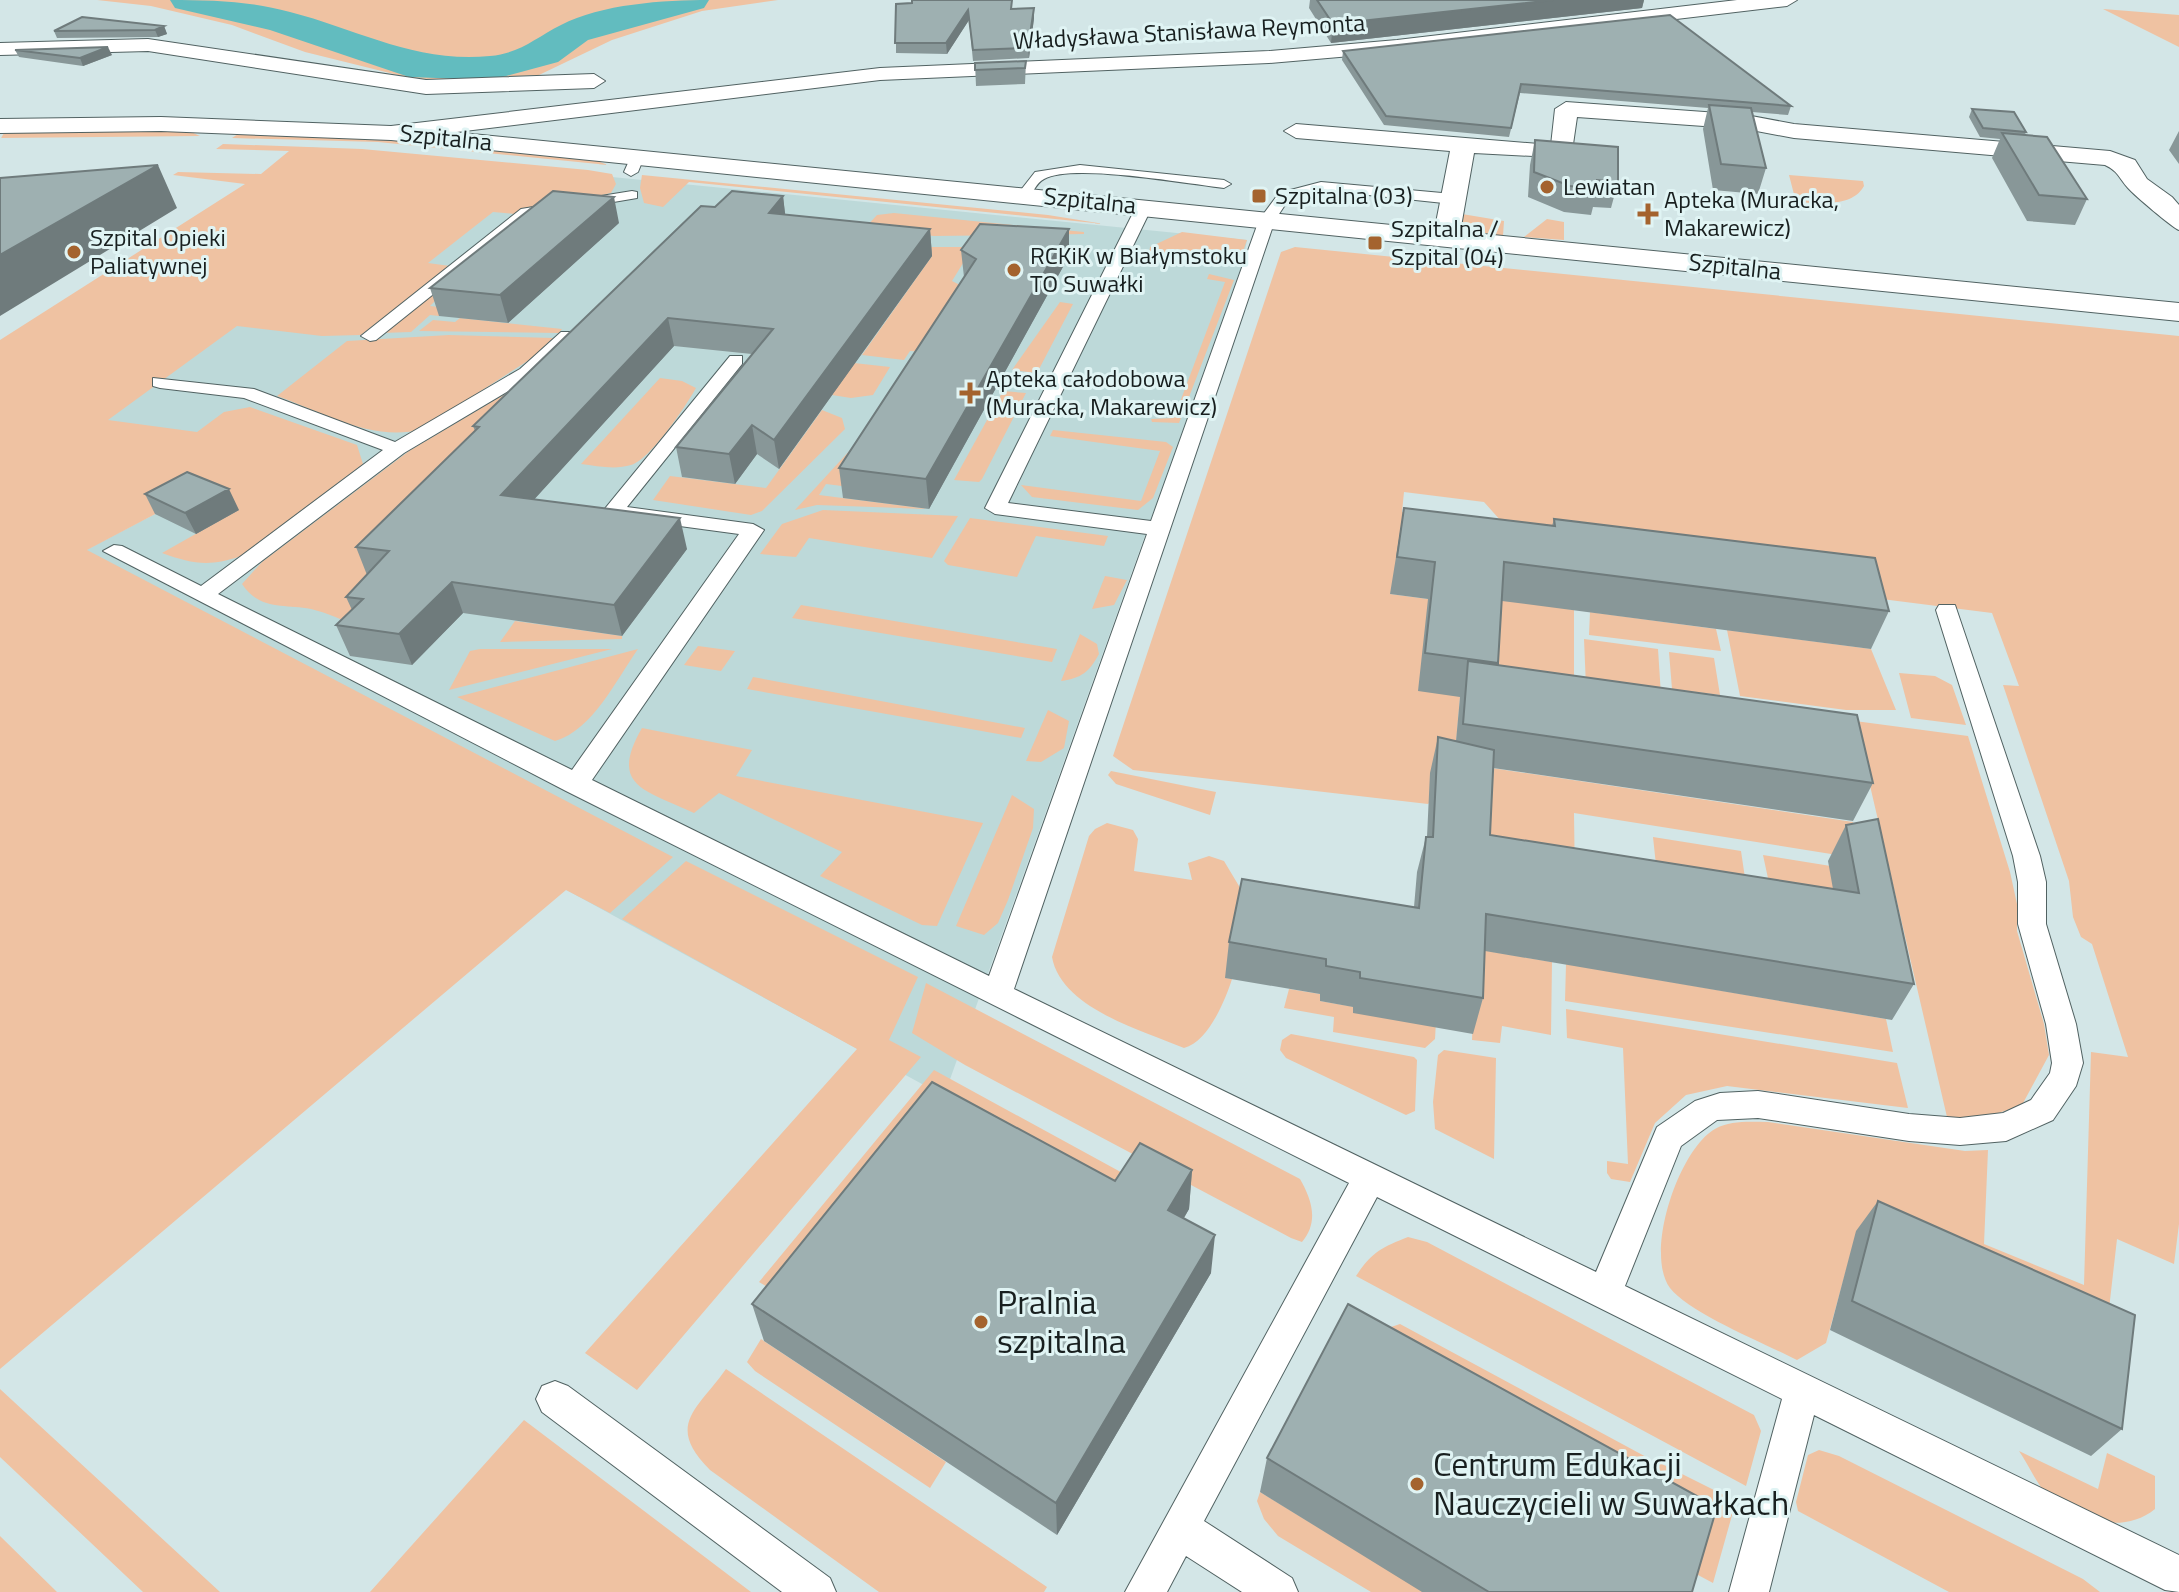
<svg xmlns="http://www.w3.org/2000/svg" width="2179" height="1592" viewBox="0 0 2179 1592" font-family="'Titillium Web',sans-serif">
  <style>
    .built { fill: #bdd9d9 }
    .green { fill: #efc2a2 }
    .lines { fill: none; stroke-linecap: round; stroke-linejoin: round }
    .river { fill: #62bcbf; fill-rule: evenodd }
    .service-casing { stroke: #516262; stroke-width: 2 }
    .minor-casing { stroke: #516262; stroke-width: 2 }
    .tertiary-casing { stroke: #516262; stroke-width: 2 }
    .service { fill: #fff; fill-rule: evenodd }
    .minor { fill: #fff; fill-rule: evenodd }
    .tertiary { fill: #fff; fill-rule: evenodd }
    .wall { fill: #889798 }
    .shaded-wall { fill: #6f7b7c }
    .building { fill: #9eb0b1; stroke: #6f7b7c; stroke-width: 2 }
    .poi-dot { fill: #a4632e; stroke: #e0f4f4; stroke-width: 3 }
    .labels { text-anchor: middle; stroke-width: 6; stroke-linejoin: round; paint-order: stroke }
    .far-street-label { font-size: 24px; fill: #181f1f; stroke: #e0f4f4 }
    .far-poi-label { font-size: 24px; fill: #181f1f; stroke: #e0f4f4; text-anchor: start }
    .near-poi-label { font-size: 34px; fill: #181f1f; stroke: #e0f4f4; text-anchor: start }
  </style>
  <rect width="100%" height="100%" fill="#d3e6e7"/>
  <path class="built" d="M310 147 1247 240 1243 262 944 1096 561 887 86 550 155 514 0 341Z"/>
  <path class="green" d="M97 0H778L702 11 612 40 539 75 422 81 305 52 232 25 151 6Z
    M2103 9 2179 15V47Z
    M110 130 191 132 200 136 1 138 4 133Z
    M238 134 376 138 592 159 608 165 378 142 232 138Z
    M223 144 362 149 588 170 612 174 616 184 611 193 515 214 493 212 428 263 450 266 361 335 322 336 237 326 108 420 197 432 224 412 250 407 357 445 363 464 241 556C210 567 192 564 162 553L238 510 197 492 87 550 673 857 610 913 566 890 0 1369V340L245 184 173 175 178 172 261 174 289 151 216 149Z
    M642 175 1048 215 1104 224 689 182 663 207 644 203 640 188Z
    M1789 175 1863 181 1864 186C1852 208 1818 203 1796 202Z
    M894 213 1084 232V234L934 236 864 229 877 215Z
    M1462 214 1504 221 1503 236 1483 233 1463 223Z
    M1547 219 1564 222V240L1524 237Z
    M1182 232 1247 240 1239 263 1149 255 1150 247Z
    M492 244 430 306 448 308 439 316 430 315 411 332 381 333Z
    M926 247H973L952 281 960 285 925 352 910 351 904 360 862 355 932 256Z
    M1295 247 2179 336V1224L2174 1264 2117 1239 2105 1344 1857 1231 1826 1343 1797 1360C1766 1344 1689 1313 1670 1288 1644 1253 1679 1149 1715 1129 1731 1120 1750 1122 1768 1122L1965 1151 1988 1150 1984 1244 2084 1285 2091 1052 2128 1057 2092 944 2081 937 2073 917 2069 881 2003 685 2019 686 1992 613 1858 596 1510 531 1484 502 1404 492 1402 512 1434 515 1390 594 1428 599 1460 697 1453 778 1428 804 1133 770 1113 756 1281 252Z
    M1209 274 1234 280 1179 423 1152 422 1151 419 1174 418 1225 282 1207 279Z
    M1060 302 1073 304 1037 373 1012 370Z
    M460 318 562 329 559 333 419 331 433 320 455 322Z
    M449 335 554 338 543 351 422 429C374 443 322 412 277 396L347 341Z
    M854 363 890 367 873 395 851 398 832 395Z
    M532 378 359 628C343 620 328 613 311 609 284 604 260 611 242 584L262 562 409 451Z
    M660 378 682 381 696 388C686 406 650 460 631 465 615 470 597 466 581 464Z
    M1003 391 1026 393 982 479 979 482 954 480Z
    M910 394 850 487 826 484 819 495 929 509 817 505 795 510 852 448Z
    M822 410 842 418 845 429 762 511 751 515 653 500 670 476 766 488Z
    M1053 430 1166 442 1173 447 1153 498 1138 510 1032 497 1021 485 1141 501 1160 451 1050 436Z
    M823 510 958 516 932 558 809 538 796 557 760 554 782 524Z
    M970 518 1108 536 1104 546 1036 536 1017 577 948 565 944 561Z
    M1105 576 1127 580 1114 605 1092 609Z
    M1495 597 1574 610V715L1489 703Z
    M801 605 1057 649 1052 662 792 618Z
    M1590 612 1716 629 1721 651 1589 635Z
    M515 621 622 636V639L500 642Z
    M1727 630 1871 649 1896 710H1846L1740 696Z
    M1080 634 1097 644 1099 654C1089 672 1082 678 1061 681Z
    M1584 639 1658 649 1661 695 1586 687Z
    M698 646 735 651 721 671 684 665Z
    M480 649H612L449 690 470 651Z
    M638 649C616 680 593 730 555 741L457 697Z
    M1669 652 1714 658 1720 695 1672 689Z
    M1899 673 1935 676 1952 685 1966 725 1911 718Z
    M753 677 1025 728 1021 738 747 689Z
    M1048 710 1069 721 1064 748 1041 762 1026 761Z
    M1855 721 1968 736 2010 872 2017 904V931L2044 1024 2049 1055 2022 1105 1978 1120 1947 1117Z
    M642 728 752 750 736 776 983 823 937 926 922 925 820 876 842 852 719 793 694 813C646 790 608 787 642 728Z
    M1485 767 1853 822 1860 853 1856 858 1574 813 1575 886 1480 871Z
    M1111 771 1216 792 1210 815 1116 784 1108 775Z
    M1012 795 1034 809 1033 828 1008 900 998 923 984 935 956 926Z
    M1107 823 1133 830 1138 839 1134 871 1192 880 1188 863 1209 856 1224 861 1245 896 1226 978 1232 979C1225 1001 1208 1042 1184 1048 1141 1030 1061 1008 1052 957L1089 836 1095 829Z
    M1653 837 1741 851 1745 878 1656 865Z
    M1763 855 1874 873 1881 900 1769 883Z
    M686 861 918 977 889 1040 921 1057 637 1390 585 1353 857 1049 622 919Z
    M1476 949 1552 962 1551 1035 1502 1026 1500 1043 1472 1040Z
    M1566 964 1886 1019 1893 1052 1565 1001Z
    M926 983 1300 1179C1312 1200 1319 1222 1302 1242L1291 1238 965 1065 912 1033Z
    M1289 989 1320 994V1001L1436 1021 1435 1039 1425 1048 1333 1032 1334 1017 1284 1008Z
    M1566 1009 1897 1063 1908 1108 1727 1086 1686 1095 1655 1123 1630 1182 1611 1179 1607 1173V1161L1628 1164 1623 1048 1567 1038Z
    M1291 1034 1414 1057 1417 1060 1415 1111 1406 1115 1286 1058 1280 1050 1282 1040Z
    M1444 1050 1496 1058 1494 1159 1435 1129 1433 1102 1438 1055Z
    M934 1070 1139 1182 794 1303 759 1282Z
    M1408 1237 1427 1242 1754 1415 1761 1431 1746 1486 1356 1276C1371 1253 1382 1247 1408 1237Z
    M1400 1324 1650 1459 1659 1480 1385 1329Z
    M761 1339 946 1462 930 1488 755 1371 747 1362Z
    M726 1369 1047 1587 1044 1592H879L710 1470C665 1425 697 1410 726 1369Z
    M0 1389 220 1592H143L0 1457Z
    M524 1420 751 1592H370Z
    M1819 1450 1839 1456 2083 1579 2100 1592H1949L1798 1511 1796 1502 1808 1455Z
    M2019 1451 2098 1489 2107 1453 2155 1476V1509C2124 1534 2081 1522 2051 1498 2038 1488 2029 1465 2019 1451Z
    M1656 1461 1736 1501 1713 1583 1683 1567 1665 1482Z
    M1260 1492 1424 1592H1371L1278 1536 1264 1519 1257 1501Z
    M0 1536 57 1592H0Z"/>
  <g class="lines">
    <path class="river" d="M170 0C212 0 249 1 290 12 360 30 414 63 490 56 521 53 535 38 561 25 601 4 664 0 709 0L704 8 588 40 558 62 491 80 409 77 270 30 175 8Z"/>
    <defs>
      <path id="service" d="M632 154 644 157 638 172 631 176 624 172Z
        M1080 165 1224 180 1231 184 1224 188C1188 184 1073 163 1044 179 1036 183 1034 191 1029 198L1017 195 1035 172Z
        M1321 182 1453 194 1461 199 1453 204 1321 190 1289 199 1275 220 1014 989 1596 1272 1657 1127 1695 1101 1720 1093 1758 1091 1909 1114 1960 1118 2003 1113 2031 1100 2050 1073 2052 1063 2046 1024 2018 924V882L2013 856 1936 610 1939 605H1955L2040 856 2046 882V924L2076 1024 2083 1063 2076 1086 2053 1120 2006 1141 1960 1145 1909 1141 1758 1118 1717 1120 1681 1146 1625 1286 2179 1555V1592L2165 1590 1814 1415 1769 1592H1729L1782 1399 1377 1197 1204 1521 1292 1578 1298 1592H1242L1186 1556 1167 1592H1125L1349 1183 566 791 103 551 114 545 122 546 201 586 383 450 244 398 160 388 153 386V378L254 389 395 442 520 369 561 332H573V340L532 377 404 453 218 594 572 770 739 534 613 517 603 511 730 356H742V364L627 507 753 524 764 530 592 780 989 976 1147 534 995 514 985 508 1136 207 1144 202 1152 207 1008 503 1151 521 1259 220 1279 193Z
        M632 191 637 192V198L531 216 376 340 370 341 361 336 521 209Z
        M555 1381 568 1386 830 1578 836 1592H782L542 1412 536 1399 542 1386Z"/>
      <path id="minor" d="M1737 0H1797L1787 6 1397 52 1269 63 880 80 391 140 379 133 391 126 880 68 1269 51 1397 40Z
        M148 39 426 80 594 74 605 81 594 88 426 94 148 51 0 55V43Z
        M1566 102 1746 115 1794 124 2110 151 2135 160 2147 179 2172 197 2179 205V230C2173 228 2134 195 2128 188 2119 178 2118 171 2105 165L1794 138 1746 129 1577 117 1571 158 1474 153 1459 238 1455 244H1437L1433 238 1450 151 1296 138 1284 131 1296 124 1551 145 1555 109Z"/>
      <path id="tertiary" d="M161 117 391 126 2179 303V321L391 140 161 131 0 133V119Z"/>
    </defs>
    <use href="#service" class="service-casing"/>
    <use href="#minor" class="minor-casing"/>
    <use href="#tertiary" class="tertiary-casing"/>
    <use href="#service" class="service"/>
    <use href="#minor" class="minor"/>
    <use href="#tertiary" class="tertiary"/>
  </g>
  <path class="wall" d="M1310 0H1644L1642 8 1331 43 1309 8Z
    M896 4 1012 9 1034 8V18L1029 58 973 61 969 20 947 54 896 53Z
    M164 26 167 34 158 37 57 38 54 31Z
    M15 50 112 55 83 66 19 57Z
    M1343 51 1791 106 1788 115 1752 112 1766 168 1758 194 1713 190 1703 129 1708 108 1520 93 1509 137 1384 125 1342 60Z
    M1026 61 1025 84 976 86 975 63Z
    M1972 109 2026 132 2025 135 2087 199 2075 225 2027 221 1992 158 2000 139 1980 137 1969 117Z
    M2179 131V164L2169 150Z
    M1535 140 1618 182 1611 208 1593 207 1591 215 1564 212 1528 197 1530 165Z
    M783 196 785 215 930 229 932 256 779 469 757 454 735 484 682 477 676 447 752 354 674 346 534 499 687 549 622 636 463 613 412 665 350 656 336 625 352 610 346 597 367 575 356 547 475 431 473 426 715 207Z
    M619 223 508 323 439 316 430 288Z
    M961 250 1069 256 929 509 843 498 839 468 964 277Z
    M145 494 239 510 196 534 155 514Z
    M1404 508 1552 526 1554 519 1889 611 1871 649 1502 601 1498 665 1873 783 1853 821 1493 768 1490 835 1833 889 1828 861 1846 825 1914 984 1892 1020 1485 951 1483 998 1473 1034 1353 1013V1007L1320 1001V994L1225 978 1229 942 1414 907 1417 872 1426 837H1427L1430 773 1438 737 1456 741 1460 697 1418 691 1428 599 1390 594Z
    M1192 1170 1189 1209 1184 1218 1211 1273 1057 1535 764 1341 752 1304 1115 1181Z
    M1878 1201 2122 1429 2091 1456 1830 1330 1856 1231Z
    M1267 1458 1692 1592H1422L1260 1492Z"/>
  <path class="shaded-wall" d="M1553 0H1644L1642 8 1331 43 1333 24Z
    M1034 8V18L1029 58 1028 48Z
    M968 10 969 20 947 54 946 43Z
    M164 26 167 34 158 37 155 30Z
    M108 47 112 55 83 66 80 58Z
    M158 165 177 208 0 316V255Z
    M783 196 786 221 769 213Z
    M614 197 619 223 508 323 500 295Z
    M930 229 932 256 779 469 774 440Z
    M1069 229V256L929 509 926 479Z
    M668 318 674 346 511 525 501 495Z
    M752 425 757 454 735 484 729 454Z
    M229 489 239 510 196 534 185 513Z
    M680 518 687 549 622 636 614 605Z
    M452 582 463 613 412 665 399 634Z
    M1192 1170 1189 1209 1166 1248 1168 1210Z
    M1215 1235 1211 1273 1057 1535 1056 1503Z"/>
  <path class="building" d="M912 0H1012L1011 9 1034 8 1028 48 973 50 968 10 946 43H895L896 4 912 3Z
    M1317 0H1553L1333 24Z
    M1670 15 1791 106 1521 84 1511 128 1386 116 1343 51Z
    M82 17 164 26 155 30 54 31Z
    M108 47 80 58 15 50Z
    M1026 61 1025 68 975 70V63Z
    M1709 105 1751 108 1766 168 1721 164Z
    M1972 109 2014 112 2026 132 1983 128Z
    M2002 133 2047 137 2087 199 2039 195Z
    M1535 140 1618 147V182L1597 180V189L1570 186 1534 172Z
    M158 165 0 255V178Z
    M553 191 614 197 500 295 430 288Z
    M732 191 783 196 769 213 930 229 774 440 752 425 729 454 676 447 773 329 668 318 501 495 680 518 614 605 452 582 399 634 336 625 363 599 346 597 389 551 356 547 479 427 473 426 701 206 715 207Z
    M980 224 1069 229 926 479 839 468 976 259 961 250Z
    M187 472 229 489 185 513 145 494Z
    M1404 508 1555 526 1554 519 1875 558 1889 611 1504 562 1498 663 1425 653 1435 562 1397 557Z
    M1468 661 1857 715 1873 783 1463 724Z
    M1438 737 1494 750 1490 835 1859 893 1846 825 1878 819 1914 984 1486 914 1483 998 1360 978V972L1326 966V959L1229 942 1242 879 1419 908 1426 837H1433Z
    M932 1082 1115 1181 1140 1143 1192 1170 1168 1210 1215 1235 1056 1503 752 1304Z
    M1878 1201 2135 1315 2122 1429 1852 1301Z
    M1348 1304 1717 1507 1692 1592H1489L1267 1458Z"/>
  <g class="poi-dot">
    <circle cx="1547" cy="187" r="8"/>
    <rect x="1251" y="188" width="16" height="16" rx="4"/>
    <path d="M1644 202h8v8h8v8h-8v8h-8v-8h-8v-8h8z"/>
    <rect x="1367" y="235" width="16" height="16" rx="4"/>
    <circle cx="74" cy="252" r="8"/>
    <circle cx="1014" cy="270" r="8"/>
    <path d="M966 381h8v8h8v8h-8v8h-8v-8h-8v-8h8z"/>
    <circle cx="981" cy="1322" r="8"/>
    <circle cx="1417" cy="1484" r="8"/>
  </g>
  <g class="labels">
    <g class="far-street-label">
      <text transform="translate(1189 32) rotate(-3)" y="8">Władysława Stanisława Reymonta</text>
      <text transform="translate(446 138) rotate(6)" y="8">Szpitalna</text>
      <text transform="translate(1090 201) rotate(6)" y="8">Szpitalna</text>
      <text transform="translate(1735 267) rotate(6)" y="8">Szpitalna</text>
    </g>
    <g class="far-poi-label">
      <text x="1563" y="195">Lewiatan</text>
      <text x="1275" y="204">Szpitalna (03)</text>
      <text x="1664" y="208">Apteka (Muracka,<tspan x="1664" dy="28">Makarewicz)</tspan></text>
      <text x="1391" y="237">Szpitalna /<tspan x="1391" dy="28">Szpital (04)</tspan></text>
      <text x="90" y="246">Szpital Opieki<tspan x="90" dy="28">Paliatywnej</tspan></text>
      <text x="1030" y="264">RCKiK w Białymstoku<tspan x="1030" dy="28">TO Suwałki</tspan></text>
      <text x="986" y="387">Apteka całodobowa<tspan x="986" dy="28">(Muracka, Makarewicz)</tspan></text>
    </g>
    <g class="near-poi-label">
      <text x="997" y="1314">Pralnia<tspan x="997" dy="39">szpitalna</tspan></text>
      <text x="1433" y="1476">Centrum Edukacji<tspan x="1433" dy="39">Nauczycieli w Suwałkach</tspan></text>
    </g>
  </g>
</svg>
